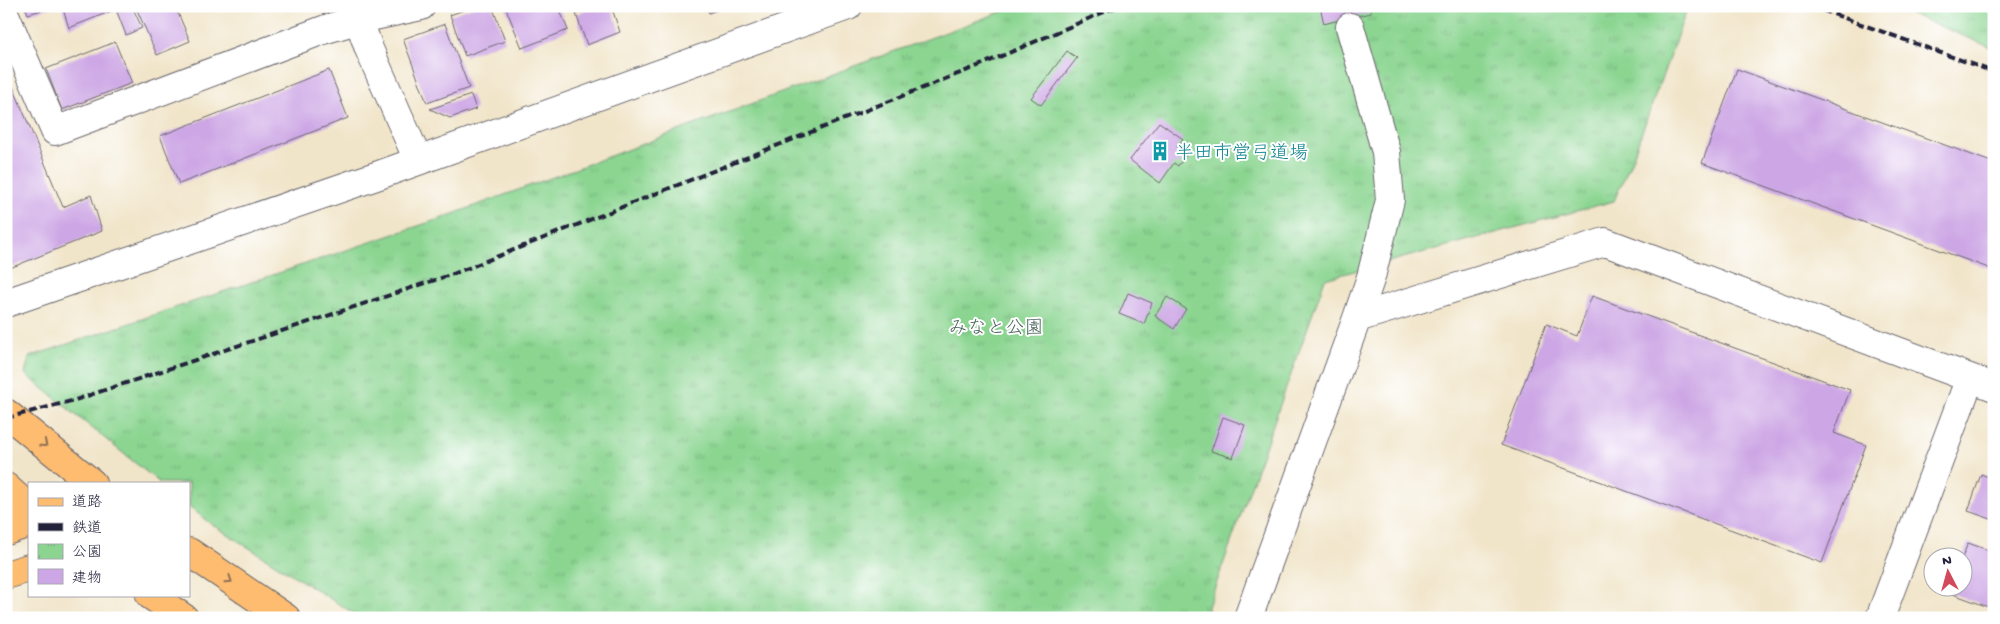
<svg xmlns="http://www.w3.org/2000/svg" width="2000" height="624" viewBox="0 0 2000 624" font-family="'Gochi Hand','Klee One',sans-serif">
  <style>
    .park { fill: url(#park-tufts); stroke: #567c66 }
    .building { fill: #cda7e5 }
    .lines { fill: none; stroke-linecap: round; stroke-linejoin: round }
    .minor-casing { stroke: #6a666d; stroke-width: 30 }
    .major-casing { stroke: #6a666d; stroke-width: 30 }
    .minor { stroke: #fff; stroke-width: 28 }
    .major { stroke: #fdbc6f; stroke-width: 28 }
    .rail { stroke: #22223b; stroke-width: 4; stroke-dasharray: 8 4; stroke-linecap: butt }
    .oneway { stroke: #906f55 }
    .labels { text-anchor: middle; stroke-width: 4; stroke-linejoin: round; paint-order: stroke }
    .culture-label { font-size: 19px; fill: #0d838f; stroke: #fff; text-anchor: start }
    .park-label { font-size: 19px; fill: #476159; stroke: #fff }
  </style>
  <defs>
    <pattern id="park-tufts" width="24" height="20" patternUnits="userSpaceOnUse" patternTransform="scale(1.25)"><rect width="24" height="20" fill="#8bd591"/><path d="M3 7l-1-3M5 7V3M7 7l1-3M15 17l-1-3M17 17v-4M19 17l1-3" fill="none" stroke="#78b77e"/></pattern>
  </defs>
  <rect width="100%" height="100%" fill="#fff"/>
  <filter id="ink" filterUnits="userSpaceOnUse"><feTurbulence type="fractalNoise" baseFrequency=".02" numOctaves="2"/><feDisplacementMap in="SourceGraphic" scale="10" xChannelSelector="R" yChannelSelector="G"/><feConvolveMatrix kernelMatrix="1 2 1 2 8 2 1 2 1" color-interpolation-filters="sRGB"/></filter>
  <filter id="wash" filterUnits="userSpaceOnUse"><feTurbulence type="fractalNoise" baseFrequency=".0096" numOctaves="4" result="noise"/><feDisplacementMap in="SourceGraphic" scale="20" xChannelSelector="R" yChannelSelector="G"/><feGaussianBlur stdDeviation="1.12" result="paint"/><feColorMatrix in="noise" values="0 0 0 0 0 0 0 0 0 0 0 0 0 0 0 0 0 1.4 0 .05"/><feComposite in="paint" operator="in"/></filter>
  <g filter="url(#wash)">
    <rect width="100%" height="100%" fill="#f1e5c9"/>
    <path class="park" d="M1017 6H1688L1631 162 1614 201 1325 279 1204 618H361L208 522 189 506V483H160L25 374 29 357 442 218Z
      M1891 6H1994V48L1988 46Z"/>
    <g id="blocks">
      <path class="building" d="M25 6H52V7L28 14Z
        M62 6H124L69 28Z
        M132 6 142 28 126 35 117 12Z
        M145 6H175L190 41 157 55 137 10Z
        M475 6H492L505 41 465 56 450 15Z
        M505 6H558L568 30 522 48Z
        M598 6H611L620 32 587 45 576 14Z
        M706 6H725L709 13Z
        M1320 6H1370L1371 13 1357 16 1360 25 1343 19 1324 24Z
        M445 24 469 88 427 103 403 39Z
        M115 42 132 83 62 110 46 69Z
        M1067 51 1077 58 1041 105 1031 98Z
        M1737 69 1994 163V270L1702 163Z
        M6 70 63 207 91 195 102 231 10 268 6 258Z
        M329 70 348 118 179 184 160 136Z
        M471 95 476 109 450 118 430 109Z
        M1159 122 1183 139 1177 147 1187 154 1178 166 1174 163 1160 183 1130 160Z
        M1128 293 1152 303 1144 324 1119 314Z
        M1592 296 1850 390 1834 433 1866 445 1822 563 1501 445 1546 324 1577 336Z
        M1167 297 1186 309 1174 329 1155 316Z
        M1223 417 1245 425 1233 458 1211 451Z
        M1981 474 1994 479V520L1968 511Z
        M1968 543 1994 552V609L1950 593 1952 586H1962V558Z"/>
    </g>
  </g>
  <g filter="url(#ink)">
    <use href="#blocks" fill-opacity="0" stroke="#6a666d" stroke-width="1"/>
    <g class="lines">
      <defs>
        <path id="minor" d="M354 6 369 49 418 160
          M6 17 55 131 326 29 360 19 421 6
          M1350 27 1386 152 1390 200 1371 277 1357 318
          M6 303 379 175 848 6
          M1248 618 1357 318 1605 242 1994 387
          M1880 618 1970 378"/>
        <path id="major" d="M6 413 92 483
          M6 487 29 508
          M6 531 29 523
          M189 552 286 618
          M6 575 29 568
          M150 595 184 618"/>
      </defs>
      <use href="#minor" class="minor-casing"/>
      <use href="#major" class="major-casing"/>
      <use href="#minor" class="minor"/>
      <use href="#major" class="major"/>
      <path class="rail" d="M1811 6 1994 72
        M6 418 75 400 453 274 983 64 1118 6"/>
    </g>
    <defs><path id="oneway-chevron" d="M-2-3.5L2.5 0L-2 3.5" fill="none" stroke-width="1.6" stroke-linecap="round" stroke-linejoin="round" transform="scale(1.25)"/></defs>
    <g class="oneway">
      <use href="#oneway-chevron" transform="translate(44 444) rotate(39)"/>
      <use href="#oneway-chevron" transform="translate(229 580) rotate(34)"/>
    </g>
  </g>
  <defs>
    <symbol id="building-bare" viewBox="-9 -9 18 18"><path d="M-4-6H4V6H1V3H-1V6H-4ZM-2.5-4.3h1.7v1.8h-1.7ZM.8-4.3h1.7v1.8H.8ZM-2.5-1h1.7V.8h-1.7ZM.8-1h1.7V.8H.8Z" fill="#0f9aa8" stroke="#fff" stroke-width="2.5" paint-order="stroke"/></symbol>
  </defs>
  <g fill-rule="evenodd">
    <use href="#building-bare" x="1146" y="137" width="28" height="28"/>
  </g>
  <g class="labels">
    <g class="culture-label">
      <text x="1175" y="158">半田市営弓道場</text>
    </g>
    <g class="park-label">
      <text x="996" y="333">みなと公園</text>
    </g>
  </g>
  <rect width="2000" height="624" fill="none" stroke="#fff" stroke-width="25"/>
  <rect x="28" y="482" width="162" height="115" fill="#ffffff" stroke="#a7a7b1"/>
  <rect x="38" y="498" width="25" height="8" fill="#fdbc6f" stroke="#a7a7b1"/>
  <text x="72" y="506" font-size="15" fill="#22223b">道路</text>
  <rect x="38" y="523" width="25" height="8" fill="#22223b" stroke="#a7a7b1"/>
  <text x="72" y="532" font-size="15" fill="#22223b">鉄道</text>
  <rect x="38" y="544" width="25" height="15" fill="url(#park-tufts)" stroke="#a7a7b1"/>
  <text x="72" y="556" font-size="15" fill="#22223b">公園</text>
  <rect x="38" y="569" width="25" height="15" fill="#cda7e5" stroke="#a7a7b1"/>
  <text x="72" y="582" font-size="15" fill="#22223b">建物</text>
  <g transform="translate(1948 572) rotate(354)"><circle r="24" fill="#ffffff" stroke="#a7a7b1"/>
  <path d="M0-4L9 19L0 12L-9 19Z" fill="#d1495b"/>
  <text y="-8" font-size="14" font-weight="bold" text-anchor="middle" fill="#22223b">N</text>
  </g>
</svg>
